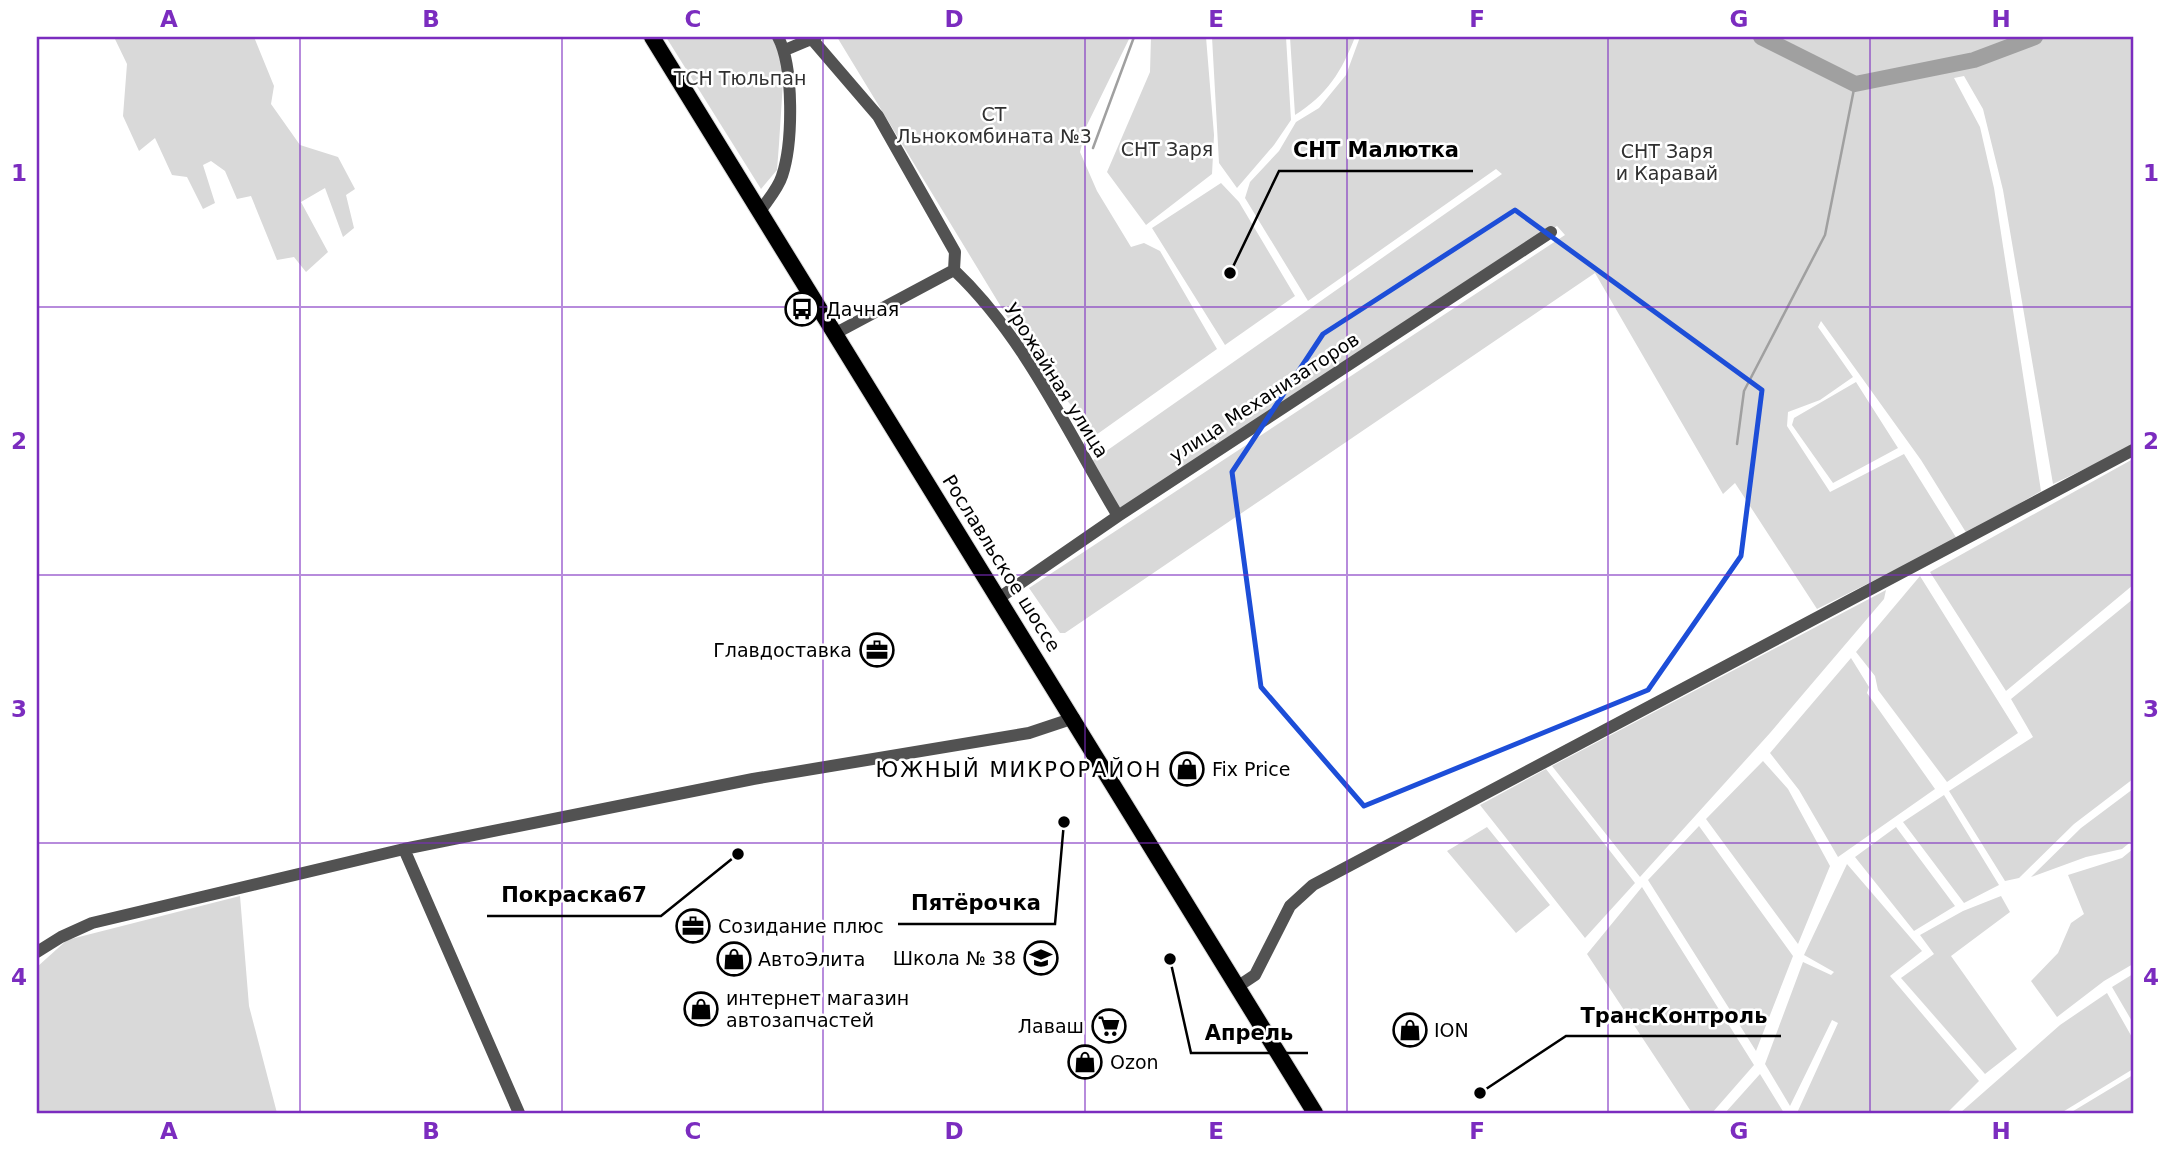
<svg xmlns="http://www.w3.org/2000/svg" width="2170" height="1150" viewBox="0 0 2170 1150" font-family="'DejaVu Sans',sans-serif">
  <style>
    .green { fill: #d9d9d9 }
    .lines { fill: none; stroke-linecap: round; stroke-linejoin: round }
    .stream { stroke: #a0a0a0; stroke-width: 2.5 }
    .river { stroke: #a0a0a0; stroke-width: 16 }
    .major-casing { stroke: #dbdbdb; stroke-width: 18 }
    .minor { stroke: #525252; stroke-width: 12 }
    .major { stroke: #000; stroke-width: 16 }
    .marked { fill: none; stroke: #1d4ed8; stroke-width: 5; stroke-linejoin: round }
    .grid { fill: none; stroke: #7b2cbf; stroke-width: 2; stroke-opacity: 0.55 }
    .labels { text-anchor: middle; stroke-width: 5; stroke-linejoin: round; paint-order: stroke }
    .park-label { font-size: 19px; fill: #303030; stroke: #fff }
    .poi-label { font-size: 19px; fill: #000; stroke: #fff; text-anchor: start }
    .street-label { font-size: 19px; fill: #000; stroke: #fff }
    .neighbourhood-label { font-size: 21px; letter-spacing: 2px; fill: #000; stroke: #fff }
    .leader { fill: none; stroke: #000; stroke-width: 2.5 }
    .callout-dot { fill: #000; stroke: #fff; stroke-width: 2.5 }
    .callout-label { font-size: 21px; text-anchor: middle; font-weight: bold; fill: #000; stroke: #fff; stroke-width: 5; stroke-linejoin: round; paint-order: stroke }
    .neatline { fill: none; stroke: #7b2cbf; stroke-width: 2.5 }
    .grid-label { font-size: 23px; text-anchor: middle; font-weight: bold; fill: #7b2cbf }
  </style>
  <rect width="100%" height="100%" fill="#fff"/>
  <path class="green" d="M114 37H254L274 86 271 104 300 145 338 157 355 189 346 195 354 228 343 237 325 188 301 202 328 252 306 272 294 257 277 260 251 196 237 199 225 171 211 161 203 165 215 203 203 209 187 177 172 175 155 138 139 151 123 116 127 64Z
    M666 37H772L784 66 779 144 777 170 761 189Z
    M837 37H1130L1087 125 1080 152 1097 191 1131 247 1144 243 1160 251 1217 349 1096 435 1034 361Z
    M1151 37H1206L1214 135 1212 174 1146 225 1107 172 1150 72Z
    M1212 37H1286L1291 120 1274 145 1237 188 1219 163Z
    M1290 37H1355C1342 71 1327 95 1295 115Z
    M1360 37H2133V446L2053 484 2003 190 1983 109 1964 76 1954 78 1980 127 1994 188 2041 491 1967 534 1921 460 1821 321 1818 327 1853 377 1820 400 1788 412 1787 426 1830 492 1904 454 1957 539 1817 609 1735 483 1723 494 1595 273 1065 633H1060L1029 588 1565 235 1557 226 1123 515 1092 461 1502 174 1496 169 1308 301 1245 198 1250 182 1279 151 1296 122 1319 108 1346 75Z
    M1221 183 1239 202 1295 296 1225 345 1152 228Z
    M1856 382 1898 448 1833 483 1792 425 1794 418Z
    M2133 459V585L2006 691 1930 572Z
    M1920 576 2018 733 1947 782 1878 690 1875 676 1856 652Z
    M1886 590 1884 599 1770 733 1640 877 1552 766Z
    M2133 599V779L2074 824 2019 878 2005 881 1949 791 2033 737 2011 699Z
    M1851 658 1869 687 1867 693 1935 789 1838 857 1799 790 1770 753Z
    M1763 761 1788 789 1830 866 1798 944 1706 819Z
    M1546 769 1635 883 1585 938 1480 805Z
    M2133 789V840L2122 849 2086 857 2031 877 2081 828Z
    M1944 795 1999 885 1964 903 1903 822Z
    M1699 826 1793 956 1756 1051 1648 880Z
    M1487 827 1550 905 1516 933 1447 851Z
    M1896 827 1955 906 1914 931 1855 857Z
    M2133 849V964L2104 981 2057 1017 2031 981 2058 953 2071 923 2084 914 2068 875 2122 858Z
    M1847 864 1922 951 1890 976 1979 1081 1947 1113H1797L1838 1023 1832 1020 1790 1106 1765 1064 1803 962 1831 975 1834 972 1804 955Z
    M1642 887 1754 1065 1712 1113H1692L1587 954Z
    M240 896 249 1006 277 1113H37V967L67 940Z
    M2001 896 2010 912 1951 956 2017 1049 1985 1074 1901 978 1934 954 1920 935 1963 911Z
    M2133 974V1023L2112 987Z
    M2107 993 2133 1039V1069L2061 1113H1960L2060 1025Z
    M1760 1074 1784 1113H1725Z
    M2133 1075V1113H2070Z"/>
  <g class="lines">
    <path class="stream" d="M1093 148 1134 37
      M1737 444 1744 391 1825 235 1855 84"/>
    <path class="river" d="M1761 37 1855 84 1974 60 2035 37"/>
    <defs>
      <path id="major" d="M652 37 1315 1113"/>
    </defs>
    <use href="#major" class="major-casing"/>
    <path class="minor" d="M811 38 878 116 955 252 954 270C1025 337 1068 433 1118 516
      M785 50 816 37
      M759 213C766 202 778 189 782 176 793 143 794 67 778 37
      M836 333 954 270
      M999 598 1118 516 1551 232
      M404 849 519 1113
      M37 952 61 937 92 923 404 849 753 779 1029 733 1074 718
      M1237 987 1255 975 1290 906 1313 885 2133 450"/>
    <use href="#major" class="major"/>
  </g>
  <path class="marked" d="M1515 210 1762 390 1741 556 1648 690 1364 806 1261 687 1232 472 1323 334Z"/>
  <path class="grid" d="M300 37V1113M562 37V1113M823 37V1113M1085 37V1113M1347 37V1113M1608 37V1113M1870 37V1113M37 307H2133M37 575H2133M37 843H2133"/>
  <defs>
    <symbol id="bus-ring" viewBox="-11 -11 22 22"><circle r="9.5" fill="#fff" stroke="#000" stroke-width="1.5"/><path d="M-5-6H5V4H4V6H2V4H-2V6H-4V4H-5ZM-3.5-4V0h7V-4ZM-3.5 1.2v1.5H-2V1.2ZM2 1.2v1.5H3.5V1.2Z" fill="#000"/></symbol>
    <symbol id="office-ring" viewBox="-11 -11 22 22"><circle r="9.5" fill="#fff" stroke="#000" stroke-width="1.5"/><path d="M-6-3h4V-5.5h4V-3h4V5H-6ZM-1-4.5V-3h2v-1.5ZM-6 0V1H6V0Z" fill="#000"/></symbol>
    <symbol id="shop-ring" viewBox="-11 -11 22 22"><circle r="9.5" fill="#fff" stroke="#000" stroke-width="1.5"/><path d="M-5-2.5h2.3a2.7 3.5 0 0 1 5.4 0H5L5.5 6h-11ZM-1.5-2.5h3a1.5 2.3 0 0 0-3 0Z" fill="#000"/></symbol>
    <symbol id="school-ring" viewBox="-11 -11 22 22"><circle r="9.5" fill="#fff" stroke="#000" stroke-width="1.5"/><path d="M0-5L7-2L0 1L-7-2ZM-4 1L0 2.5L4 1V4Q0 6-4 4Z" fill="#000"/></symbol>
    <symbol id="supermarket-ring" viewBox="-11 -11 22 22"><circle r="9.5" fill="#fff" stroke="#000" stroke-width="1.5"/><path d="M-6-5.5h2.5l.6 2H6L4.5 2H-2.5L-4.4-4H-6ZM-1.5 3.2a1.3 1.3 0 1 0 .1 0ZM3 3.2a1.3 1.3 0 1 0 .1 0Z" fill="#000"/></symbol>
  </defs>
  <g fill-rule="evenodd">
    <use href="#bus-ring" x="783" y="290" width="38" height="38"/>
    <use href="#office-ring" x="858" y="631" width="38" height="38"/>
    <use href="#shop-ring" x="1168" y="750" width="38" height="38"/>
    <use href="#office-ring" x="674" y="907" width="38" height="38"/>
    <use href="#school-ring" x="1022" y="939" width="38" height="38"/>
    <use href="#shop-ring" x="715" y="940" width="38" height="38"/>
    <use href="#shop-ring" x="682" y="990" width="38" height="38"/>
    <use href="#supermarket-ring" x="1090" y="1007" width="38" height="38"/>
    <use href="#shop-ring" x="1391" y="1011" width="38" height="38"/>
    <use href="#shop-ring" x="1066" y="1043" width="38" height="38"/>
  </g>
  <g class="labels">
    <g class="park-label">
      <text x="740" y="85">ТСН Тюльпан</text>
      <text x="994" y="121">СТ<tspan x="994" dy="22">Льнокомбината №3</tspan></text>
      <text x="1167" y="156">СНТ Заря</text>
      <text x="1667" y="158">СНТ Заря<tspan x="1667" dy="22">и Каравай</tspan></text>
    </g>
    <g class="poi-label">
      <text x="826" y="316">Дачная</text>
      <text x="852" y="657" text-anchor="end">Главдоставка</text>
      <text x="1212" y="776">Fix Price</text>
      <text x="718" y="933">Созидание плюс</text>
      <text x="1016" y="965" text-anchor="end">Школа № 38</text>
      <text x="758" y="966">АвтоЭлита</text>
      <text x="726" y="1005">интернет магазин<tspan x="726" dy="22">автозапчастей</tspan></text>
      <text x="1084" y="1033" text-anchor="end">Лаваш</text>
      <text x="1434" y="1037">ION</text>
      <text x="1110" y="1069">Ozon</text>
    </g>
    <g class="street-label">
      <text transform="translate(1057 380) rotate(58)" y="7">Урожайная улица</text>
      <text transform="translate(1264 397) rotate(-33)" y="7">улица Механизаторов</text>
      <text transform="translate(1002 563) rotate(58)" y="7">Рославльское шоссе</text>
    </g>
    <g class="neighbourhood-label">
      <text x="1019" y="777">ЮЖНЫЙ МИКРОРАЙОН</text>
    </g>
  </g>
  <path class="leader" d="M1230 273L1279 171H1473M738 854L661 916H487M1064 822L1055 924H898M1480 1093L1566 1036H1781M1170 959L1191 1053H1308"/>
  <g class="callout-dot">
    <circle cx="1230" cy="273" r="7"/>
    <circle cx="738" cy="854" r="7"/>
    <circle cx="1064" cy="822" r="7"/>
    <circle cx="1480" cy="1093" r="7"/>
    <circle cx="1170" cy="959" r="7"/>
  </g>
  <g class="callout-label">
    <text x="1376" y="157">СНТ Малютка</text>
    <text x="574" y="902">Покраска67</text>
    <text x="976" y="910">Пятёрочка</text>
    <text x="1674" y="1023">ТрансКонтроль</text>
    <text x="1249" y="1040">Апрель</text>
  </g>
  <rect width="2170" height="1150" fill="none" stroke="#ffffff" stroke-width="77"/>
  <rect x="38" y="38" width="2094" height="1074" class="neatline"/>
  <g class="grid-label">
    <text x="169" y="27">A</text>
    <text x="431" y="27">B</text>
    <text x="693" y="27">C</text>
    <text x="954" y="27">D</text>
    <text x="1216" y="27">E</text>
    <text x="1477" y="27">F</text>
    <text x="1739" y="27">G</text>
    <text x="2001" y="27">H</text>
    <text x="19" y="181">1</text>
    <text x="2151" y="181">1</text>
    <text x="19" y="449">2</text>
    <text x="2151" y="449">2</text>
    <text x="19" y="717">3</text>
    <text x="2151" y="717">3</text>
    <text x="19" y="985">4</text>
    <text x="2151" y="985">4</text>
    <text x="169" y="1139">A</text>
    <text x="431" y="1139">B</text>
    <text x="693" y="1139">C</text>
    <text x="954" y="1139">D</text>
    <text x="1216" y="1139">E</text>
    <text x="1477" y="1139">F</text>
    <text x="1739" y="1139">G</text>
    <text x="2001" y="1139">H</text>
  </g>
</svg>
